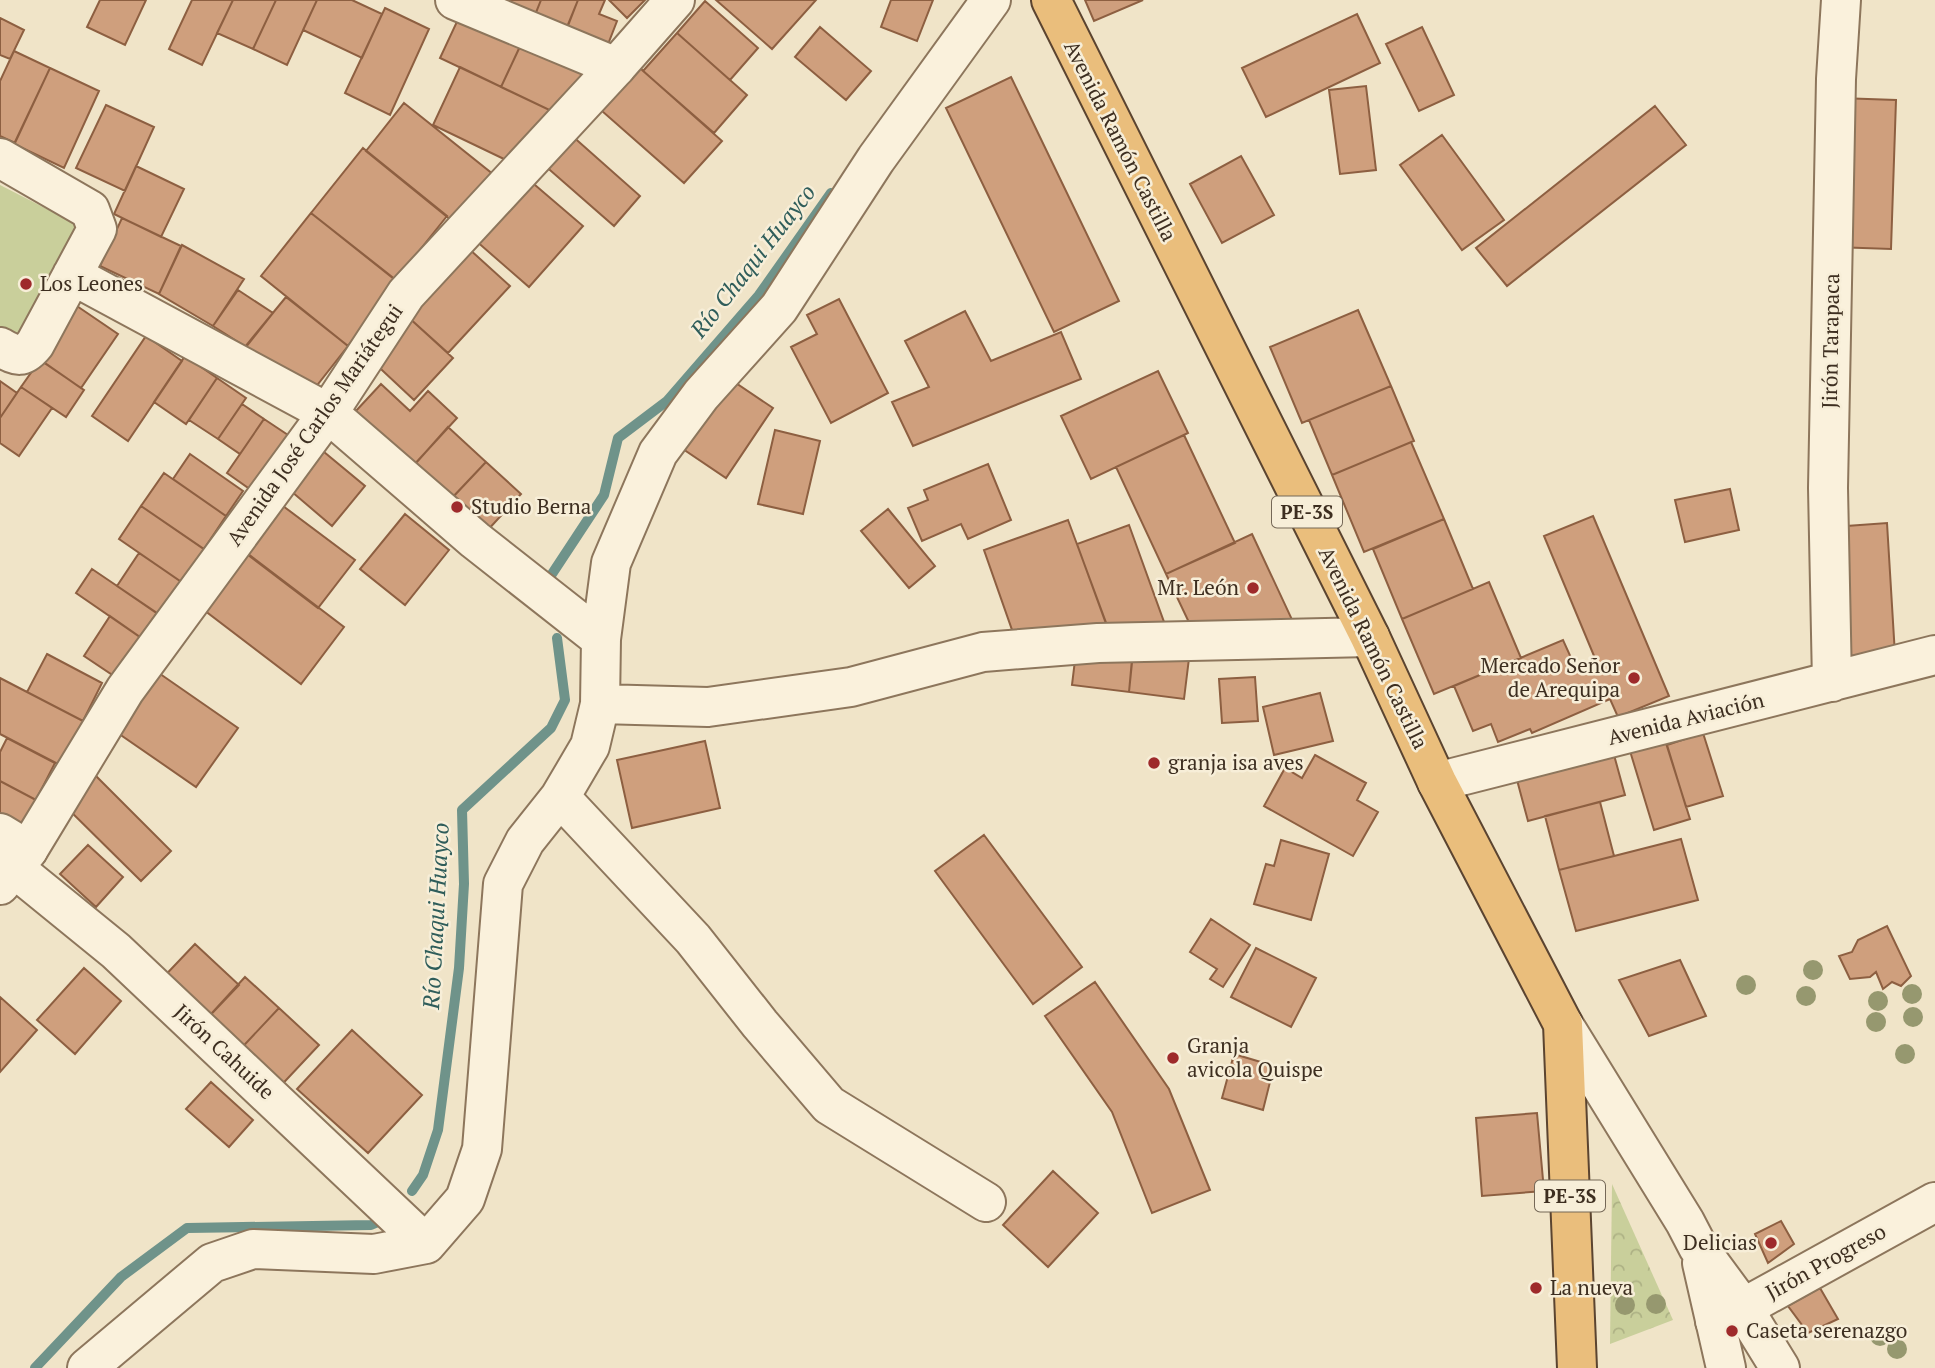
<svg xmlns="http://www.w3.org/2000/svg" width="1935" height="1368" viewBox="0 0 1935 1368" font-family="'PT Serif',serif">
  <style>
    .park { fill: url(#park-crowns) }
    .pitch { fill: #c9cf9b }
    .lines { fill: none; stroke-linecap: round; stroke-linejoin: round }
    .stream { stroke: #6f938a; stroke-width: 10 }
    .building { fill: #cf9f7d; stroke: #8d5f41; stroke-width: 2 }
    .minor-casing { stroke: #8d765c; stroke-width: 42 }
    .tertiary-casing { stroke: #8d765c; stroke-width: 42 }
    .trunk-casing { stroke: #5b4430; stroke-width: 42 }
    .minor { stroke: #faf1dc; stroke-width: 38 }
    .tertiary { stroke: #faf1dc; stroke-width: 38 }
    .trunk { stroke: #eabe7c; stroke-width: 38 }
    .tree { fill: #96986f }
    .poi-dot { fill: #9e2a2b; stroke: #f7eed8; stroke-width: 2.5 }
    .labels { text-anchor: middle; stroke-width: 5; stroke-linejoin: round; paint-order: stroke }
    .shield { fill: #f7eed8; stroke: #756857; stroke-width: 2 }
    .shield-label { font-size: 19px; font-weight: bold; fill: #3d2e20 }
    .street-label { font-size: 21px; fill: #3d2e20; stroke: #f7eed8 }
    .poi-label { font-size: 21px; fill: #3d2e20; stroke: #f7eed8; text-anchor: start }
    .water-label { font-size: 23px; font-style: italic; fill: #2f5d5a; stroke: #f7eed8 }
  </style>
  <defs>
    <pattern id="park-crowns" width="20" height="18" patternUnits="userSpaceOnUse" patternTransform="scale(1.75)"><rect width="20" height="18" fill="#c9cf9b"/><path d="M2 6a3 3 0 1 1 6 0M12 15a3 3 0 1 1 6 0" fill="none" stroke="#aeb285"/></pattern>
  </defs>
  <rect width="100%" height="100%" fill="#f0e4c8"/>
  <path class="park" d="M1612 1184 1673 1320 1610 1344Z"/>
  <path class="pitch" d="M0 185 82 227 15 349 0 341Z"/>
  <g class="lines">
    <path class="stream" d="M550 577 604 495 618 438 667 401 759 295 831 193
      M412 1191 423 1175 438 1130 459 968 464 884 462 810 551 728 565 700 557 638
      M35 1368 121 1277 187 1228 371 1225 383 1220"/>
  </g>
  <path class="building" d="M100 0H146L125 45 87 27Z
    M192 0H233L202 65 169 49Z
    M233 0H276L253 49 217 33Z
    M276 0H317L287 65 253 49Z
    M317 0H352L382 14 362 58 303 30Z
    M498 0H541L533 20Z
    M541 0H578L565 32 533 20Z
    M578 0H605L599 14 617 21 605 52 564 36Z
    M609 0H645L627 18Z
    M716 0H816L772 49Z
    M891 0H933L917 41 881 27Z
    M1085 0H1143L1094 21Z
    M705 1 758 48 730 80 677 33Z
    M385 8 429 29 390 115 345 93Z
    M461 13 522 42 501 87 440 58Z
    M1357 14 1380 63 1266 117 1242 68Z
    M0 18 24 30 10 59 0 55Z
    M820 27 871 71 846 100 795 57Z
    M1422 27 1454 95 1419 111 1386 44Z
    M677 33 747 95 714 133 643 71Z
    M524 38 600 75 560 115 501 87Z
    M14 51 50 68 15 143 0 136V81Z
    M632 61 722 141 684 183 594 104Z
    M460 67 560 115 506 160 433 125Z
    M50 68 99 91 64 168 14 144Z
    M1011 77 1119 301 1054 332 946 108Z
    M1366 86 1376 170 1340 174 1329 90Z
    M1839 98 1896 100 1891 249 1834 247Z
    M404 103 494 175 456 224 366 151Z
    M106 105 154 127 125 191 76 168Z
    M1655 106 1686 145 1507 286 1476 248Z
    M570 134 640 196 614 226 543 164Z
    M1442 135 1504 220 1462 250 1400 165Z
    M363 148 447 216 396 280 311 213Z
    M1241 156 1274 215 1222 243 1190 184Z
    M136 166 184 189 161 237 114 214Z
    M528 179 583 226 529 287 475 240Z
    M311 213 399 283 348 346 261 276Z
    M122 218 181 246 159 294 100 266Z
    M182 245 244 279 213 326 159 294Z
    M468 248 510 286 448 353 407 316Z
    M238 290 273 313 246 347 213 326Z
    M286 297 348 346 307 398 244 348Z
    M839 299 888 393 831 423 791 347 817 334 807 315Z
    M71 302 118 334 81 388 35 356Z
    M1358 310 1391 386 1302 423 1270 347Z
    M965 311 991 361 1061 332 1081 379 913 446 892 402 929 387 905 341Z
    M407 316 453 358 414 400 368 357Z
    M146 336 182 361 128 441 92 416Z
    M185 356 217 378 186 424 154 402Z
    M40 360 84 390 66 417 21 387Z
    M1158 371 1188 433 1091 479 1061 416Z
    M724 375 773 408 726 478 677 445Z
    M217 378 246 398 218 439 189 420Z
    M0 381 17 393 0 418Z
    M381 384 410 411 428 391 457 418 412 467 354 413Z
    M1391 386 1414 441 1332 475 1309 420Z
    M21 387 52 408 19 456 0 443V418Z
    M242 404 264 419 240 454 218 439Z
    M264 419 291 437 254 492 227 473Z
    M448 427 486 462 453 497 416 463Z
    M775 430 820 441 803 514 758 504Z
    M1184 435 1235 543 1166 574 1116 467Z
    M1411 442 1444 519 1364 552 1332 475Z
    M318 447 365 486 332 526 285 486Z
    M190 454 243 491 226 516 173 479Z
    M486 462 521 494 485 533 449 501Z
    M988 464 1011 520 968 539 961 524 922 541 908 508 928 500 924 490Z
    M164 473 226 516 204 549 141 506Z
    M1730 489 1739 530 1685 542 1675 500Z
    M275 500 355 560 318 608 239 548Z
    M141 506 205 550 183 583 119 539Z
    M888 509 935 566 909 588 861 531Z
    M405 514 449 550 405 605 360 569Z
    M1593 516 1669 696 1618 717 1610 699 1532 733 1530 729 1498 742 1491 724 1473 731 1454 686 1563 640 1577 671 1597 663 1544 536Z
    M1444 519 1473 589 1402 619 1373 549Z
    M1068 520 1108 628 1017 644 984 550Z
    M1887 523 1895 655 1840 657 1833 527Z
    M1129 525 1164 622 1112 640 1077 544Z
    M1252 534 1295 626 1194 633 1166 574Z
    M243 550 344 627 301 684 200 607Z
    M139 553 183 583 161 616 117 586Z
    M92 569 157 613 140 637 76 593Z
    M1489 582 1521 658 1434 694 1402 619Z
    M110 616 140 637 114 676 84 656Z
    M1134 643 1190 650 1184 699 1129 692Z
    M1076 652 1132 659 1129 692 1072 685Z
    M47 654 102 683 83 721 27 692Z
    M153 669 238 728 196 787 112 729Z
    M1255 677 1258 721 1222 723 1219 679Z
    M0 678 83 721 60 765 0 734Z
    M1320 693 1333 741 1274 755 1263 707Z
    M1703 733 1723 796 1686 807 1667 745Z
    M7 738 55 763 36 800 0 781V752Z
    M1665 740 1690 819 1654 830 1630 751Z
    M705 741 720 808 632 828 617 760Z
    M1315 755 1366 783 1357 800 1378 812 1353 856 1264 806 1285 768 1302 778Z
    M1614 755 1625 795 1528 821 1517 780Z
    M90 770 171 851 141 881 59 800Z
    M0 781 36 800 21 830 0 819Z
    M1600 802 1614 856 1559 870 1545 816Z
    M984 835 1082 967 1033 1004 935 871Z
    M1681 839 1698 900 1576 931 1559 870Z
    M1281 840 1329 854 1311 920 1254 904 1266 864 1274 866Z
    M88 845 123 877 96 907 60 874Z
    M1211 919 1250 945 1223 987 1210 979 1217 969 1190 952Z
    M1887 926 1911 976 1901 986 1892 982 1883 989 1876 972 1870 977 1850 979 1839 956 1852 952 1858 940Z
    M195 944 239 985 200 1026 156 985Z
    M1256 948 1316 978 1291 1027 1231 997Z
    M1680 960 1706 1016 1649 1036 1619 980Z
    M84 968 121 1001 75 1054 37 1020Z
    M245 977 279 1008 233 1057 200 1026Z
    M1095 982 1169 1089 1210 1190 1152 1213 1112 1112 1045 1016Z
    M0 997 37 1030 0 1072Z
    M279 1008 319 1045 273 1094 233 1057Z
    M352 1030 422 1095 368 1153 297 1089Z
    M1234 1054 1274 1066 1263 1110 1222 1098Z
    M211 1082 253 1120 229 1147 186 1109Z
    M1537 1113 1544 1191 1482 1196 1476 1118Z
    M1053 1171 1098 1213 1048 1267 1003 1225Z
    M1781 1221 1794 1244 1768 1263 1755 1234Z
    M1820 1288 1838 1319 1808 1333 1788 1306Z"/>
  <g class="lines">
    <defs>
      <path id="minor" d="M455 0 616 67
        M0 158 90 210 97 229 35 344C22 360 17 356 0 347
        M72 275 328 413 475 540 601 639
        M1832 682 1828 488 1836 79 1841 0
        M600 704 708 707 851 687 983 652 1098 643 1370 637
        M1437 782 1935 655
        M560 797 693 939 760 1024 829 1105 986 1202
        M0 833 28 850
        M14 868 116 951 426 1244
        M1715 1321 1743 1308 1935 1202
        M87 1368 212 1263 253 1249 374 1254 426 1244 465 1199 482 1149 503 884 525 841 560 797 590 746 600 704 601 639 611 563 658 453 701 395 779 308 876 159 991 0"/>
      <path id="tertiary" d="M0 885 28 850 125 690 328 413 406 294 616 67 675 0
        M1563 1024 1685 1222 1698 1247 1743 1308 1780 1368
        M1702 1263 1726 1368"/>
      <path id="trunk" d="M1051 0 1370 637 1437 782 1563 1024 1577 1368"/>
    </defs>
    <use href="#minor" class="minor-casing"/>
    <use href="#tertiary" class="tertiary-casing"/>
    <use href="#trunk" class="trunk-casing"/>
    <use href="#minor" class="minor"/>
    <use href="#tertiary" class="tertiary"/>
    <use href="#trunk" class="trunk"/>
  </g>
  <g class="tree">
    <circle cx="1813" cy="970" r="10"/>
    <circle cx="1746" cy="985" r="10"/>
    <circle cx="1912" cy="994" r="10"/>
    <circle cx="1806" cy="996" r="10"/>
    <circle cx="1878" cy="1001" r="10"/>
    <circle cx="1913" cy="1017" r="10"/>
    <circle cx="1876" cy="1022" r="10"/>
    <circle cx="1905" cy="1054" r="10"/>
    <circle cx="1656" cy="1304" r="10"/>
    <circle cx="1625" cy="1305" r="10"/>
    <circle cx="1880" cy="1336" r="10"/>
    <circle cx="1897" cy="1349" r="10"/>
  </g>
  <g class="poi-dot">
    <circle cx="26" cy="284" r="7"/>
    <circle cx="457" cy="507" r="7"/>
    <circle cx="1253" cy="588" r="7"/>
    <circle cx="1634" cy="678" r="7"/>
    <circle cx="1154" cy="763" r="7"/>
    <circle cx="1173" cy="1058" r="7"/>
    <circle cx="1771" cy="1243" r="7"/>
    <circle cx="1536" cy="1288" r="7"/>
    <circle cx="1732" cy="1331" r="7"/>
  </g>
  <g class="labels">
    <g class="shield">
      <rect x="1272" y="496.5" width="70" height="31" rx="5"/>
      <rect x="1535" y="1180.5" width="70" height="31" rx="5"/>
    </g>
    <g class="shield-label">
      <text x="1307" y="519">PE-3S</text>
      <text x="1570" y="1203">PE-3S</text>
    </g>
    <g class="street-label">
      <text transform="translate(1120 141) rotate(63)" y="7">Avenida Ramón Castilla</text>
      <text transform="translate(1831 341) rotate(-89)" y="7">Jirón Tarapaca</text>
      <text transform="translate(315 425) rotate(-55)" y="7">Avenida José Carlos Mariátegui</text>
      <text transform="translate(1373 648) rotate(64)" y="7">Avenida Ramón Castilla</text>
      <text transform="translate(1686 719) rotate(-14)" y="7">Avenida Aviación</text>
      <text transform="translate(224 1052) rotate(43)" y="7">Jirón Cahuide</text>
      <text transform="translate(1826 1262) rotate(-29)" y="7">Jirón Progreso</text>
    </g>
    <g class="poi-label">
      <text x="40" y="291">Los Leones</text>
      <text x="471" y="514">Studio Berna</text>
      <text x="1239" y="595" text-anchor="end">Mr. León</text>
      <text x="1620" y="673" text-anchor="end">Mercado Señor<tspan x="1620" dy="24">de Arequipa</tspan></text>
      <text x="1168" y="770">granja isa aves</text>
      <text x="1187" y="1053">Granja<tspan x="1187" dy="24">avicola Quispe</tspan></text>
      <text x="1757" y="1250" text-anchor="end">Delicias</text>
      <text x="1550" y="1295">La nueva</text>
      <text x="1746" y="1338">Caseta serenazgo</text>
    </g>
    <g class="water-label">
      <text transform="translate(753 261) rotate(-52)" y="8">Río Chaqui Huayco</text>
      <text transform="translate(436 916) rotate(-87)" y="8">Río Chaqui Huayco</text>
    </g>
  </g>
</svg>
